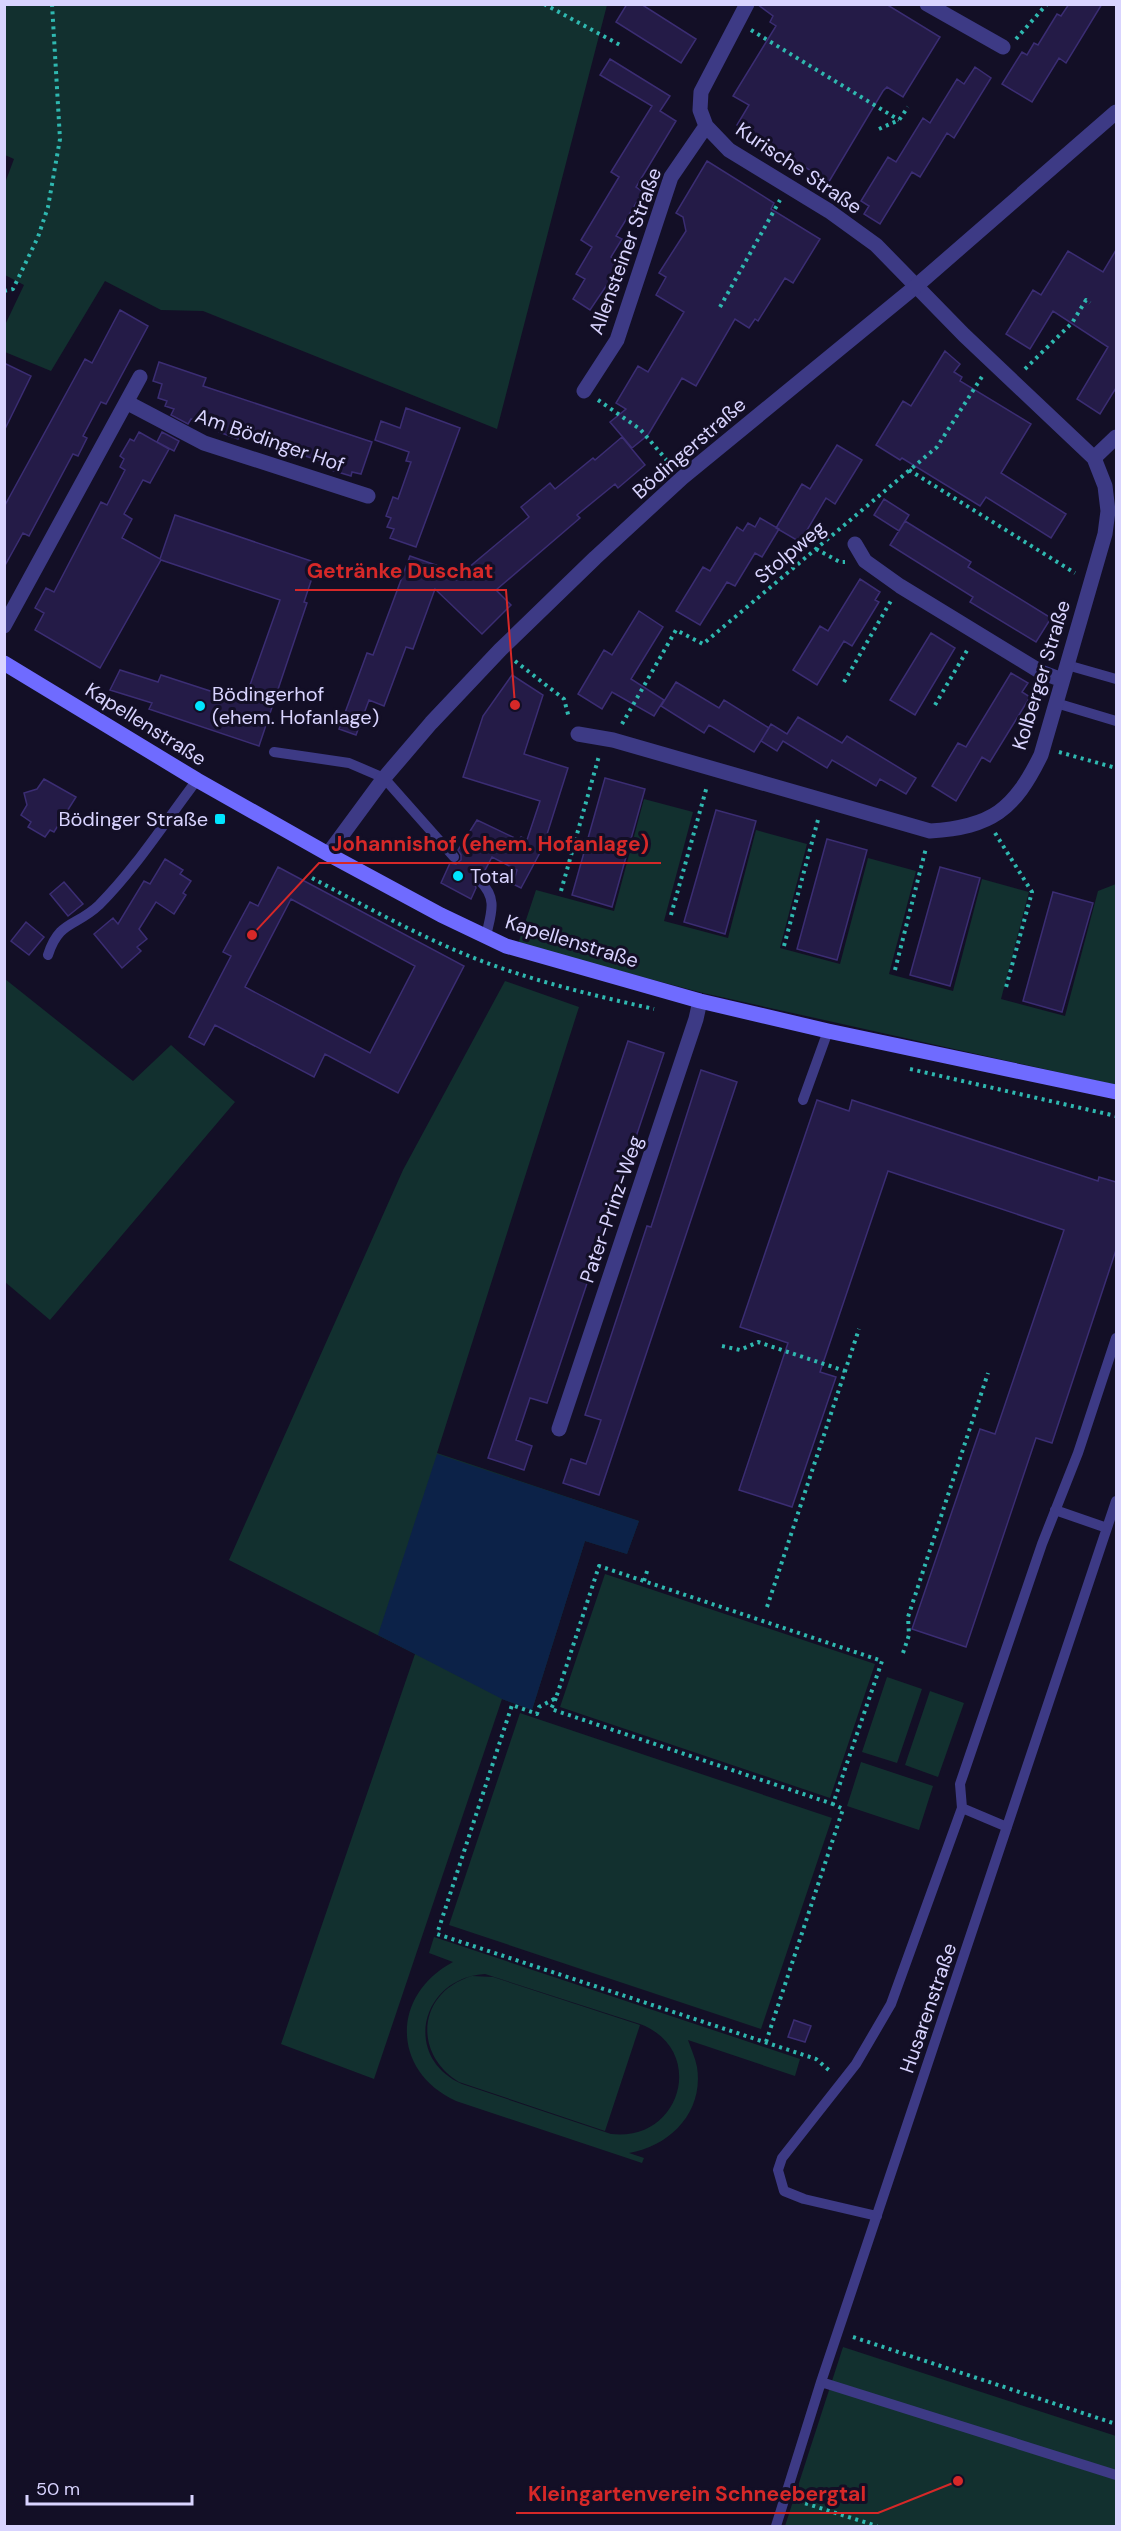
<svg xmlns="http://www.w3.org/2000/svg" width="1121" height="2531" viewBox="0 0 1121 2531" font-family="'DM Sans',sans-serif">
  <style>
    .green { fill: #12302f; fill-rule: evenodd }
    .water { fill: #0c2248 }
    .building { fill: #241b47; stroke: #3b2d73; stroke-width: 1.5; fill-rule: evenodd }
    .lines { fill: none; stroke-linecap: round; stroke-linejoin: round }
    .path { stroke: #2fb8b0; stroke-width: 4; stroke-dasharray: 3 4.5; stroke-linecap: butt }
    .service { stroke: #3d3a85; stroke-width: 10 }
    .minor { stroke: #3d3a85; stroke-width: 15 }
    .tertiary { stroke: #3d3a85; stroke-width: 15 }
    .secondary { stroke: #6f6bff; stroke-width: 15 }
    .poi-dot { fill: #00e5ff; stroke: #130f26; stroke-width: 2 }
    .labels { text-anchor: middle; stroke-width: 6; stroke-linejoin: round; paint-order: stroke }
    .street-label { font-size: 20px; fill: #d9d4ff; stroke: #130f26 }
    .poi-label { font-size: 20px; fill: #d9d4ff; stroke: #130f26; text-anchor: start }
    .leader { fill: none; stroke: #d62828; stroke-width: 2 }
    .callout-dot { fill: #d62828; stroke: #130f26; stroke-width: 2 }
    .callout-label { font-size: 21px; text-anchor: middle; font-weight: bold; fill: #d62828; stroke: #130f26; stroke-width: 6; stroke-linejoin: round; paint-order: stroke }
  </style>
  <rect width="100%" height="100%" fill="#130f26"/>
  <path class="green" d="M4 5H607L497 429 203 311 161 310 105 281 51 371 5 352V325L24 285 5 275V183L14 159 5 155Z
    M644 799 693 812 664 921 728 938 756 830 807 844 780 948 840 964 868 858 916 871 889 974 953 991 982 879 1029 892 1001 999 1065 1016 1098 891 1116 884V1085L703 993 518 944 536 890 614 911Z
    M5 979 133 1081 171 1045 235 1102 50 1320 5 1282Z
    M505 981 579 1007 437 1453 639 1521 627 1554 585 1541 532 1710 502 1699 374 2079 281 2044 415 1654 229 1560 403 1170Z
    M605 1574 875 1664 830 1798 560 1707Z
    M887 1677 922 1689 897 1763 862 1752Z
    M930 1691 964 1703 938 1777 905 1765Z
    M520 1713 832 1818 761 2029 449 1925Z
    M861 1762 933 1786 919 1830 847 1806Z
    M434 1937 800 2059 795 2076 688 2040C691 2049 695 2057 697 2067 704 2111 671 2146 629 2153L644 2158 642 2163 456 2101C391 2071 391 1995 453 1962L429 1953ZM485 1974 640 2024C707 2049 682 2142 611 2134L462 2084C402 2058 420 1978 485 1974Z
    M472 1976 493 1977 640 2025 605 2131 459 2082C412 2053 418 1992 472 1976Z
    M843 2347 1116 2436V2526H785Z"/>
  <path class="water" d="M437 1454 639 1521 627 1554 585 1541 532 1710 502 1699 378 1635Z"/>
  <path class="building" d="M627 4H641L696 39 681 63 616 22Z
    M757 4H886L940 37 903 97 887 87 883 91 827 185 811 176 813 172 737 125 749 105 733 96 776 26 770 22 773 16Z
    M1069 4H1102L1066 63 1059 58 1032 102 1002 84 1022 52 1027 55 1034 43 1038 45 1057 14 1061 16Z
    M610 59 670 96 660 111 676 121 636 187 643 192 616 236 622 239 611 257 621 264 590 310 573 299 585 279 576 274 592 247 581 240 619 177 611 172 652 106 600 75Z
    M975 67 991 78 954 138 947 133 920 177 912 172 880 224 864 214 869 206 861 201 888 157 896 162 923 118 930 123 957 79 964 84Z
    M707 161 774 203 771 209 820 239 793 283 785 278 758 321 755 319 749 328 735 319 696 386 682 378 648 435 632 448 610 422 626 409 616 403 638 366 648 372 684 312 656 295 666 277 659 273 686 231 683 217 676 213Z
    M1116 250V388L1100 414 1077 399 1108 347 1053 311 1030 349 1006 334 1033 290 1041 295 1068 251 1103 272Z
    M120 310 148 326 106 404 101 402 83 436 87 438 78 456 73 454 29 536 23 533 4 567V507L85 359 92 363Z
    M945 351 960 364 954 372 962 377 960 381 1031 424 1001 473 1066 514 1051 538 986 497 980 506 902 458 900 460 876 445 903 401 911 406Z
    M159 362 206 378 203 386 372 442 361 474 352 472 351 476 331 470 333 465 296 453 294 458 275 451 276 447 240 434 238 439 219 432 220 428 191 419 188 424 171 415 174 409 165 406 167 401 158 398 162 384 153 381Z
    M4 363 31 376 4 431Z
    M406 408 460 428 416 547 390 538 394 529 387 527 391 518 386 516 393 497 398 499 411 462 406 461 409 452 375 440 381 421 400 428Z
    M139 432 169 449 150 483 143 480 124 514 132 519 122 538 160 559 175 515 317 563 304 602 307 603 259 746 149 709 152 703 110 690 120 670 158 682 161 675 244 702 280 600 161 560 100 668 35 630 44 613 35 608 46 588 54 592 101 502 107 505 125 470 120 467 124 459 120 456 130 439 134 441Z
    M162 432 179 441 174 451 157 442Z
    M622 437 645 465 618 488 615 484 577 515 580 518 496 590 511 605 482 634 435 589 413 649 406 647 384 706 369 700 356 735 339 729 367 653 373 655 410 556 444 568 456 580 462 563 468 568 529 517 521 507 550 483 555 489 593 458 595 460Z
    M837 445 862 460 835 504 826 498 800 542 776 528 802 484 810 489Z
    M884 499 909 515 899 531 874 515Z
    M760 518 779 529 762 557 755 553 735 586 727 582 700 625 676 611 703 567 710 571 737 527 743 531 748 523 755 527Z
    M905 521 971 562 968 567 1051 618 1036 642 970 602 973 597 890 545Z
    M860 579 880 592 875 600 879 602 852 646 844 641 817 685 793 670 820 626 828 631Z
    M639 611 663 627 631 679 664 700 654 716 612 692 602 709 578 694 604 650 612 655Z
    M931 633 955 648 915 715 890 700Z
    M1011 673 1028 683 1022 692 1030 697 990 762 982 757 956 801 932 786 958 743 966 747Z
    M512 675 543 695 524 754 568 768 543 847 521 888 513 884 517 870 492 857 483 874H478L473 878 476 888 471 899 441 883 450 863 456 864 461 860V855L458 850 477 820 519 840 521 837 527 840 540 801 463 777 483 716Z
    M676 682 719 708 724 700 769 728 754 752 709 725 704 733 661 706Z
    M798 717 842 743 847 736 916 778 906 794 880 779 876 786 832 760 827 768 783 741 777 751 761 741 771 724 787 734Z
    M605 778 645 789 612 907 572 895Z
    M44 779 76 797 54 832 50 830 45 837 28 827 31 822 21 815 27 805 24 793 37 789Z
    M716 810 756 821 725 934 684 922Z
    M827 839 867 850 837 960 797 949Z
    M165 859 183 870 180 874 191 881 183 893 186 895 174 914 156 902 139 929 147 939 137 947 141 951 122 968 94 934 113 918 118 924 144 881 150 884Z
    M278 867 464 966 398 1093 325 1054 314 1077 215 1025 204 1045 189 1037 231 956 223 952 250 902 258 906ZM291 899 415 966 370 1053 245 987Z
    M940 867 980 878 950 986 910 975Z
    M64 882 83 904 68 916 50 894Z
    M1053 892 1093 903 1062 1012 1023 1001Z
    M26 922 44 937 29 955 11 941Z
    M628 1041 664 1053 547 1403 530 1398 516 1440 532 1446 524 1470 488 1458Z
    M701 1070 737 1082 599 1495 563 1483 571 1459 586 1464 601 1420 585 1415 647 1226 651 1227Z
    M817 1100 849 1111 852 1100 1098 1181 1099 1177 1116 1182V1250L1052 1443 1036 1438 966 1647 912 1629 980 1429 995 1434 1064 1230 888 1171 820 1372 836 1377 792 1507 739 1490 788 1343 740 1327Z
    M794 2020 811 2026 805 2042 788 2037Z"/>
  <g class="lines">
    <path class="path" d="M544 4 620 45
      M751 30 899 120
      M1016 39 1047 4
      M879 129 899 120 908 107
      M4 291 13 289 38 237 48 207 60 139 52 4
      M720 307 780 200
      M1025 369 1072 323 1086 300 1090 303
      M598 400 640 429 670 464
      M909 470 1075 573
      M816 549 840 562H845
      M515 661 564 699 569 718
      M844 682 892 599
      M935 705 969 647
      M622 724 676 630 703 644 937 447 983 375
      M1059 752 1116 768
      M995 833 1032 892 1005 991
      M312 878C363 905 415 934 469 956 528 980 592 995 654 1009
      M561 891 599 756
      M671 915 707 786
      M784 946 819 816
      M895 970 926 848
      M910 1069 1116 1116
      M722 1346 740 1350 758 1342 845 1371
      M644 1581 648 1568
      M767 1607 859 1329
      M903 1653 909 1635 908 1617 988 1373
      M556 1698 551 1709 833 1804 882 1661 599 1566 556 1698 539 1707 537 1714 512 1705 437 1934 816 2059 830 2071
      M766 2042 843 1809 833 1804
      M853 2337 1116 2424
      M798 2501 877 2526"/>
    <path class="service" d="M1067 665 1116 679
      M1056 703 1116 721
      M274 752 349 763 384 778 454 857
      M480 881C498 899 491 913 486 936
      M48 955C59 920 76 927 99 905 136 868 165 822 197 780
      M803 1100 828 1031
      M1055 1510 1107 1528
      M1007 1827 962 1808 960 1784 1042 1544 1078 1453 1116 1338
      M877 2216 804 2199 784 2191 778 2170 782 2158 856 2064 891 2004 962 1808
      M821 2382 1116 2475
      M776 2526 821 2382 1116 1501"/>
    <path class="minor" d="M927 4 1003 47
      M584 391 617 340 671 177 706 126
      M128 403 204 443 368 496
      M1094 458 1116 437
      M855 544 865 561 900 586 1041 672 1062 680
      M4 626 140 377
      M578 734 613 740 930 831C992 827 1014 810 1041 755L1105 534 1108 511 1105 486 1094 458 964 335 876 245 829 211 729 150 706 126 700 110 701 92 747 4
      M559 1429 696 1019 700 1001"/>
    <path class="tertiary" d="M328 854 384 778 431 723 500 650 595 558 682 478 915 287 1116 112"/>
    <path class="secondary" d="M4 663 197 780 328 854 441 915 506 946 700 1001 828 1031 1116 1092"/>
  </g>
  <g class="poi-dot">
    <circle cx="200" cy="706" r="6"/>
    <rect x="214" y="813" width="12" height="12" rx="3"/>
    <circle cx="458" cy="876" r="6"/>
  </g>
  <g class="labels">
    <g class="street-label">
      <text transform="translate(799 168) rotate(34)" y="7">Kurische Straße</text>
      <text transform="translate(625 251) rotate(-70)" y="7">Allensteiner Straße</text>
      <text transform="translate(270 440) rotate(19)" y="7">Am Bödinger Hof</text>
      <text transform="translate(689 448) rotate(-41)" y="7">Bödingerstraße</text>
      <text transform="translate(790 552) rotate(-40)" y="7">Stolpweg</text>
      <text transform="translate(1041 675) rotate(-73)" y="7">Kolberger Straße</text>
      <text transform="translate(146 724) rotate(32)" y="7">Kapellenstraße</text>
      <text transform="translate(572 941) rotate(17)" y="7">Kapellenstraße</text>
      <text transform="translate(611 1209) rotate(-71)" y="7">Pater-Prinz-Weg</text>
      <text transform="translate(928 2008) rotate(-71)" y="7">Husarenstraße</text>
    </g>
    <g class="poi-label">
      <text x="212" y="701">Bödingerhof<tspan x="212" dy="23">(ehem. Hofanlage)</tspan></text>
      <text x="208" y="826" text-anchor="end">Bödinger Straße</text>
      <text x="470" y="883">Total</text>
    </g>
  </g>
  <path class="leader" d="M515 705L506 590H295M252 935L319 863H661M958 2481L878 2513H516"/>
  <g class="callout-dot">
    <circle cx="515" cy="705" r="6"/>
    <circle cx="252" cy="935" r="6"/>
    <circle cx="958" cy="2481" r="6"/>
  </g>
  <g class="callout-label">
    <text x="400" y="578">Getränke Duschat</text>
    <text x="490" y="851">Johannishof (ehem. Hofanlage)</text>
    <text x="697" y="2501">Kleingartenverein Schneebergtal</text>
  </g>
  <rect width="1121" height="2531" fill="none" stroke="#d9d4ff" stroke-width="12"/>
  <path d="M27 2495v9h165v-9" fill="none" stroke="#d9d4ff" stroke-width="3"/>
  <text x="36" y="2495" font-size="18" fill="#d9d4ff" stroke="#130f26" stroke-width="4.5" paint-order="stroke">50 m</text>
</svg>
